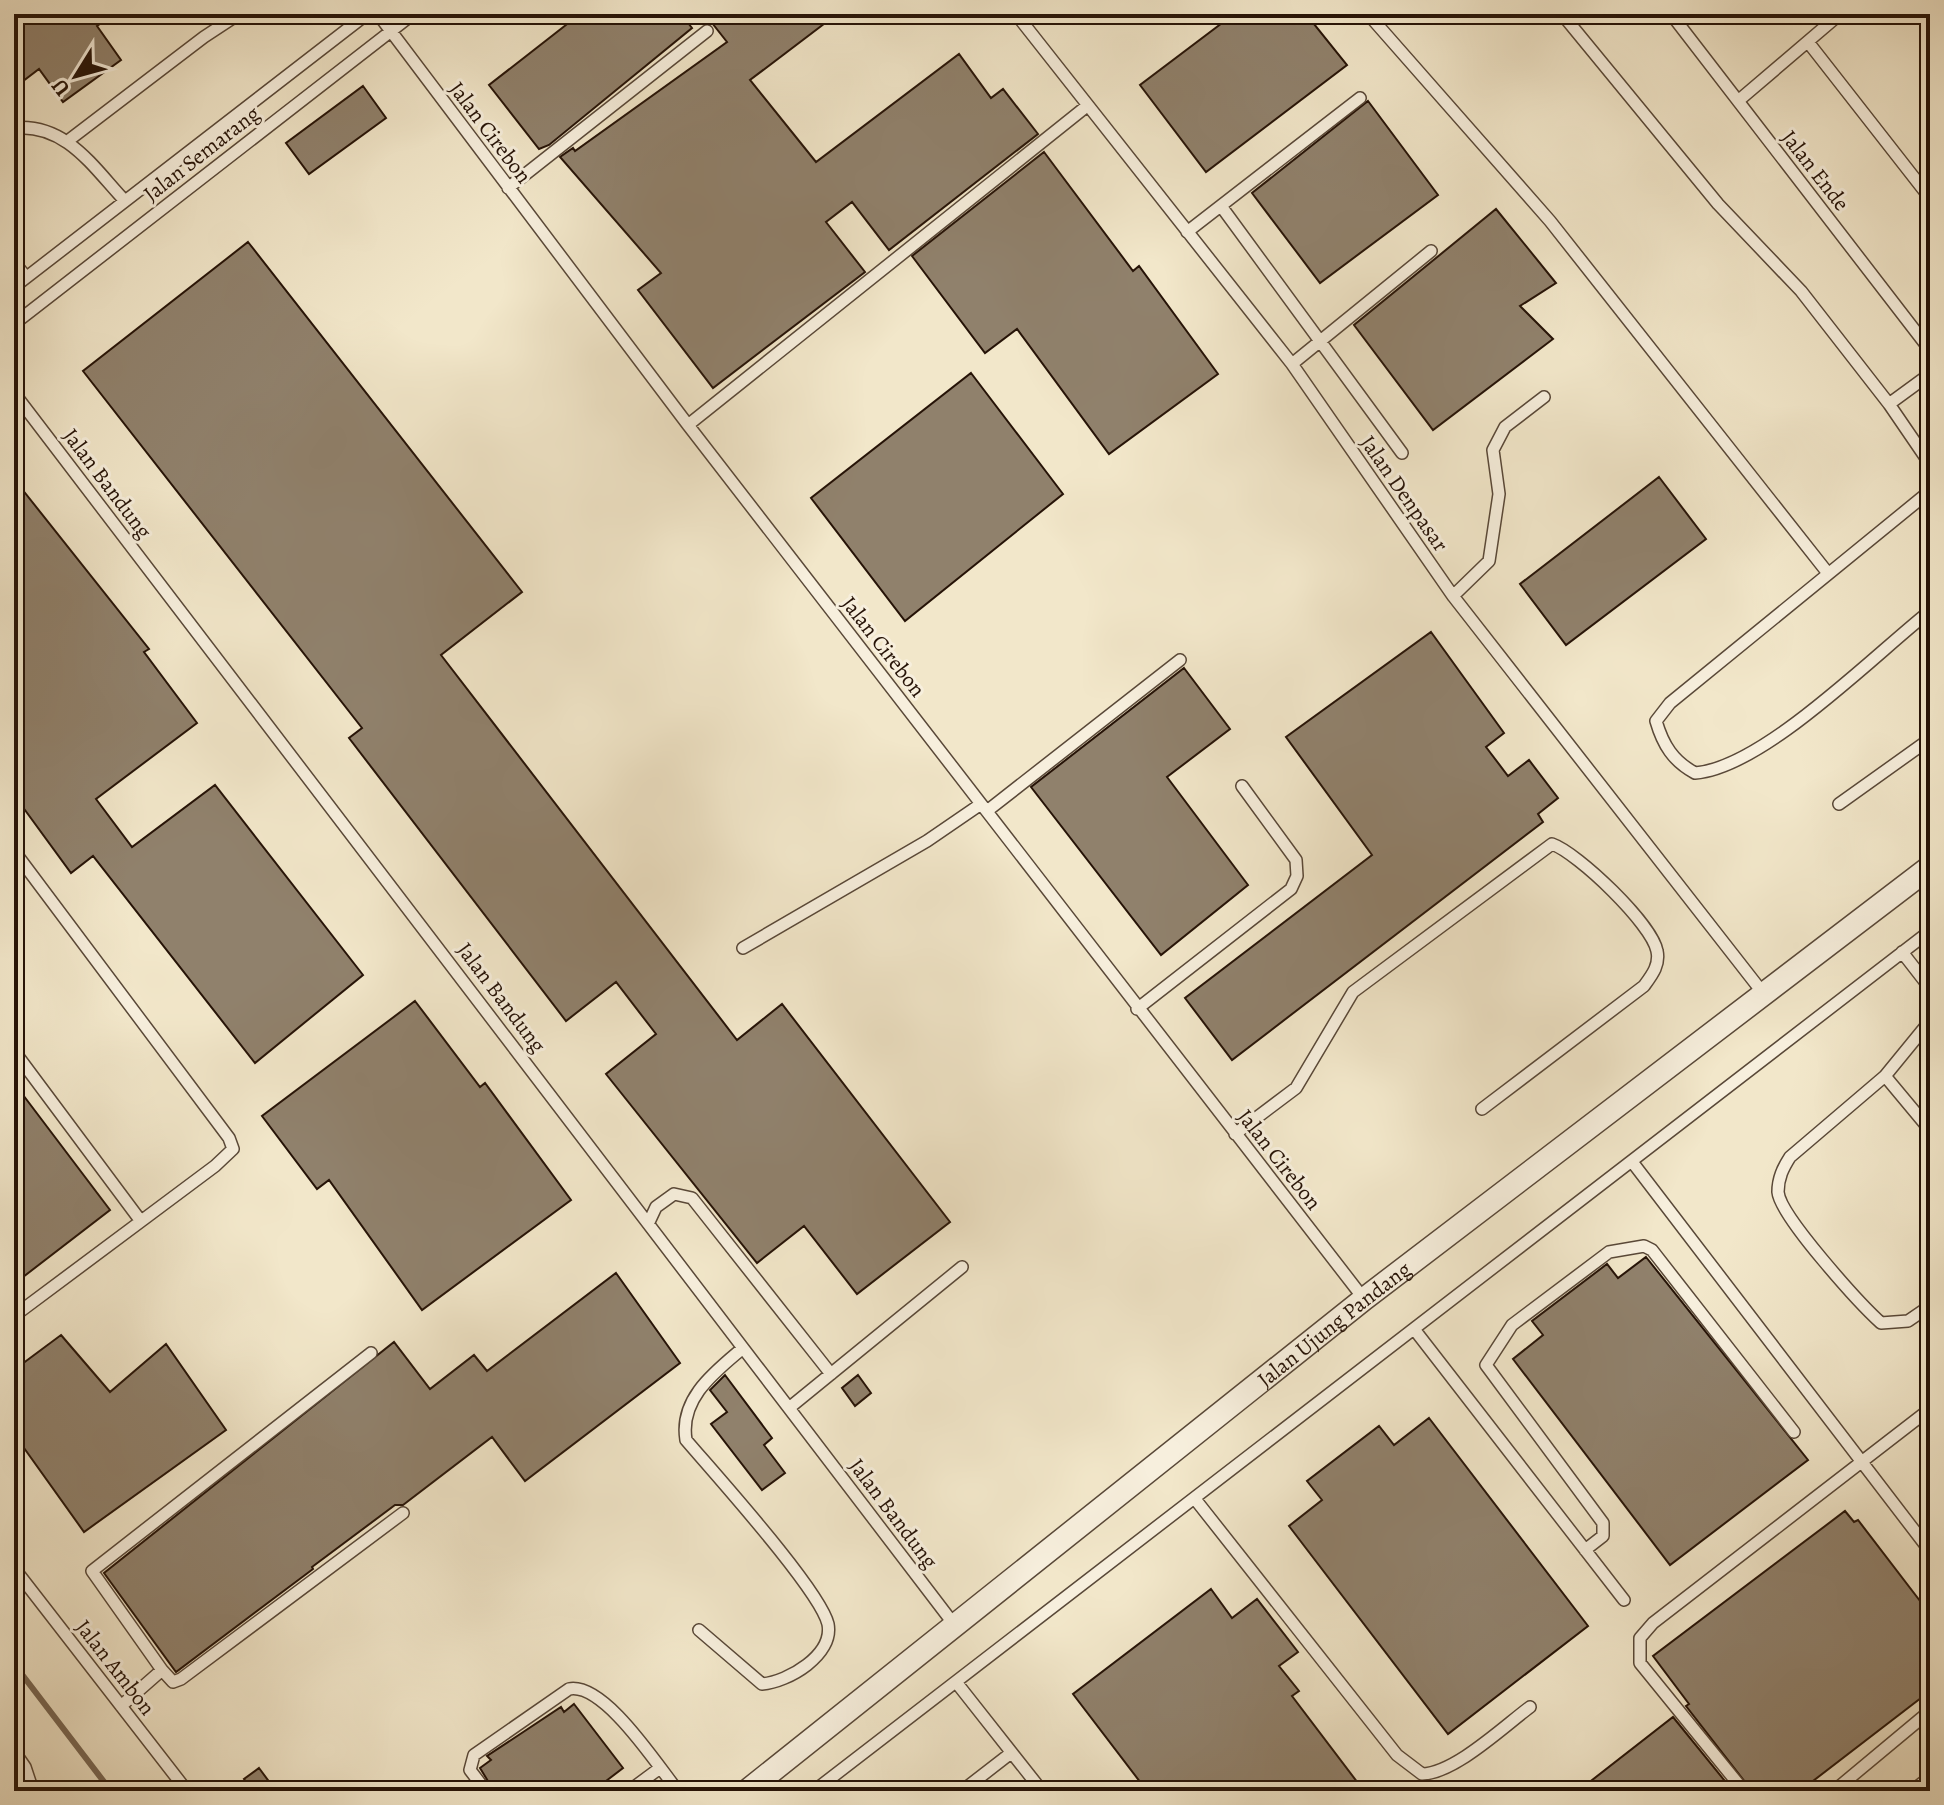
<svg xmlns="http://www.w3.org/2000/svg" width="1944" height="1805" viewBox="0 0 1944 1805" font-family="Alegreya,serif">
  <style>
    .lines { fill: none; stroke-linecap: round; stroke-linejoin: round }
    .stream { stroke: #776754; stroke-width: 6 }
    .building { fill: #90816c; stroke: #261307; stroke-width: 2 }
    .lane-casing { stroke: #594838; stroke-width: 14 }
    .street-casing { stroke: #594838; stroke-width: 25 }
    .lane { stroke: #f7efdd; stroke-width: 11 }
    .street { stroke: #f7efdd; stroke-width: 22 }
    .labels { text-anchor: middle; stroke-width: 6; stroke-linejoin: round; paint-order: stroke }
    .street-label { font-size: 22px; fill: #261307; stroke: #f7efdd }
  </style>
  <rect width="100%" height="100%" fill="#f2e7ca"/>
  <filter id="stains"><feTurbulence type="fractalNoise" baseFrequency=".0025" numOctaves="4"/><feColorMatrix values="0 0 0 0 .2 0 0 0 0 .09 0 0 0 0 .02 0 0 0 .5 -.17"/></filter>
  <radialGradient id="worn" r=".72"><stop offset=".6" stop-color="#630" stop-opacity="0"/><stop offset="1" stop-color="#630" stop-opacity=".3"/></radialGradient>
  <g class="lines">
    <path class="stream" d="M14 1664 111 1791"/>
  </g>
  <path class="building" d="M14 14H114L97 26 121 60 63 102 39 69 14 88Z
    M580 14H681L692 28 549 145 539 149 489 85Z
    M705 14H837L750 80 816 162 959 54 991 98 1003 89 1038 134 889 250 852 202 826 222 865 272 713 388 638 290 661 273 560 157 573 148 575 151 727 42Z
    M1234 14H1306L1347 65 1206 172 1140 85Z
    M363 86 386 118 309 174 286 143Z
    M1368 101 1438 195 1320 283 1252 193Z
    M1044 152 1133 271 1139 266 1218 374 1109 454 1017 329 985 353 912 256Z
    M1496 209 1556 283 1520 306 1553 339 1433 430 1354 325Z
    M248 242 522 592 441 655 737 1040 782 1004 950 1222 857 1294 804 1226 757 1263 606 1074 656 1034 616 982 566 1021 349 738 362 728 83 371Z
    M971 373 1063 494 905 621 811 498Z
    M1659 477 1706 539 1566 645 1520 584Z
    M14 479 149 649 144 652 197 723 96 799 132 847 215 785 363 975 255 1063 93 856 71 873 14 795Z
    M1431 632 1504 733 1486 747 1508 776 1529 760 1558 798 1538 814 1543 822 1232 1060 1185 998 1372 855 1286 737Z
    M1184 668 1230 729 1167 777 1248 885 1161 955 1031 787Z
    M415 1001 480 1087 485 1083 571 1200 422 1310 329 1180 317 1189 262 1116Z
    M14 1083 110 1210 14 1284Z
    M1646 1257 1808 1460 1670 1565 1513 1359 1543 1335 1532 1321 1607 1264 1618 1278Z
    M616 1273 680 1363 525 1481 492 1437 403 1505H395L312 1567 313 1569 176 1672 104 1573 394 1342 430 1389 474 1355 487 1371Z
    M61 1335 110 1392 166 1344 226 1430 84 1532 14 1434V1370Z
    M725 1375 772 1438 764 1445 785 1473 762 1490 711 1424 727 1412 710 1390Z
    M858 1375 871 1393 855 1406 842 1388Z
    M1429 1418 1588 1626 1448 1734 1289 1526 1322 1500 1307 1481 1379 1426 1394 1445Z
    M1845 1511 1854 1522 1858 1520 1930 1614V1691L1800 1791H1752L1686 1706 1689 1704 1653 1656Z
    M1211 1589 1232 1618 1257 1599 1298 1652 1279 1666 1299 1691 1292 1696 1364 1791H1147L1073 1694Z
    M574 1704 623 1768 593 1791H494L480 1768 491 1760 487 1756 561 1707 564 1712Z
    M1673 1717 1733 1791H1578Z
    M259 1768 276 1791H253L244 1779Z"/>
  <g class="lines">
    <defs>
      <path id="lane" d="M378 14 688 425 1364 1299
        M1016 14 1292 364 1453 596 1763 993
        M1368 14 1550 221 1827 572
        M1562 14 1718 204 1801 291 1889 404 1930 464
        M1671 14 1930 350
        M1808 42 1930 198
        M1738 101 1840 14
        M14 128C66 123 93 167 125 201
        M69 140 204 37 239 14
        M508 188 707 31
        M1221 206 1402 453
        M1187 232 1360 98
        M14 262 26 277
        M14 287 367 14
        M14 324 413 14
        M1292 364 1431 251
        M14 393 956 1627
        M1889 404 1930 374
        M688 425 1087 106
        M1930 491 1670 703 1656 721C1663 745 1673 761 1695 773 1763 768 1874 655 1930 611
        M1453 596 1489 561 1499 494 1493 450 1505 427 1544 397
        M1839 804 1930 739
        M987 811 1180 660
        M14 851 229 1138 233 1149 215 1166 14 1316
        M743 948 927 841 981 804
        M1902 952 1930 988
        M1137 1009 1291 889 1297 876 1296 860 1242 786
        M1930 1021 1885 1076 1790 1157C1783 1168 1778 1178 1778 1192 1780 1216 1860 1304 1881 1323L1908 1321 1930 1306
        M14 1051 140 1220
        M1885 1076 1930 1130
        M1235 1134 1296 1088 1353 992 1552 844C1578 853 1652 924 1657 951 1660 965 1652 975 1644 986L1482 1109
        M1633 1163 1930 1551
        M649 1222 656 1207 674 1194 692 1198 831 1374
        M1414 1329 1624 1600
        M789 1408 962 1267
        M1195 1499 1397 1755 1422 1774C1455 1773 1503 1727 1530 1707
        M1585 1550 1603 1536V1523L1486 1365 1512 1325 1609 1252 1644 1246 1652 1250 1794 1432
        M14 1568 187 1791
        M699 1630 762 1684C788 1682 834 1655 828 1624 820 1590 714 1473 686 1440 679 1398 716 1371 743 1348
        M162 1670 92 1571 371 1353
        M956 1682 1042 1791
        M121 1706 162 1670 173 1682 181 1679 403 1513
        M14 1751 25 1767 33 1791
        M486 1791 470 1770 474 1755 569 1689C604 1682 657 1765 678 1791
        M629 1791 660 1768
        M814 1791 1930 931
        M962 1791 1011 1753
        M1744 1791 1640 1663V1638L1653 1623 1930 1409
        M1834 1791 1930 1711
        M1912 1791 1930 1777"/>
      <g id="street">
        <path id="s1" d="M747 1791 1364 1299 1930 867"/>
      </g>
    </defs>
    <use href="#lane" class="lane-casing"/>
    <use href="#street" class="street-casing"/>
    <use href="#lane" class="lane"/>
    <use href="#street" class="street"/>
  </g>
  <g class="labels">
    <g class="street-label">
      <text transform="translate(491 132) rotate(53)" y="8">Jalan Cirebon</text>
      <text transform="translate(201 153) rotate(-38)" y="8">Jalan Semarang</text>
      <text transform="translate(1816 170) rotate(52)" y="8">Jalan Ende</text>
      <text transform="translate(108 483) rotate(53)" y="8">Jalan Bandung</text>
      <text transform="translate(1405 493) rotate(55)" y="8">Jalan Denpasar</text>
      <text transform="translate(884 646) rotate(52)" y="8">Jalan Cirebon</text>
      <text transform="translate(502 997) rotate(53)" y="8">Jalan Bandung</text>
      <text transform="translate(1280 1159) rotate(52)" y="8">Jalan Cirebon</text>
      <text dy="8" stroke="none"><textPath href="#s1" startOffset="750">Jalan Ujung Pandang</textPath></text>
      <text transform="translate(894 1513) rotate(53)" y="8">Jalan Bandung</text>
      <text transform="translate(116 1667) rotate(52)" y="8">Jalan Ambon</text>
    </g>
  </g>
  <rect width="1944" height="1805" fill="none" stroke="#f2e7ca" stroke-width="48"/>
  <rect x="16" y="16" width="1912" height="1773" fill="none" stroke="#261307" stroke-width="4"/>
  <rect x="24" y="24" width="1896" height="1757" fill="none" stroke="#261307" stroke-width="2"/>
  <g transform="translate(76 76) rotate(233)" stroke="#f7efdd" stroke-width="6" paint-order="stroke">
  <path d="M0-6L14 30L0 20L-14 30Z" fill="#261307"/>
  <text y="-12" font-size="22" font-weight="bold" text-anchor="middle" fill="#261307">U</text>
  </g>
  <rect width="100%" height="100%" filter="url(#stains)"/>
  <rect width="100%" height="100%" fill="url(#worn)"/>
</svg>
